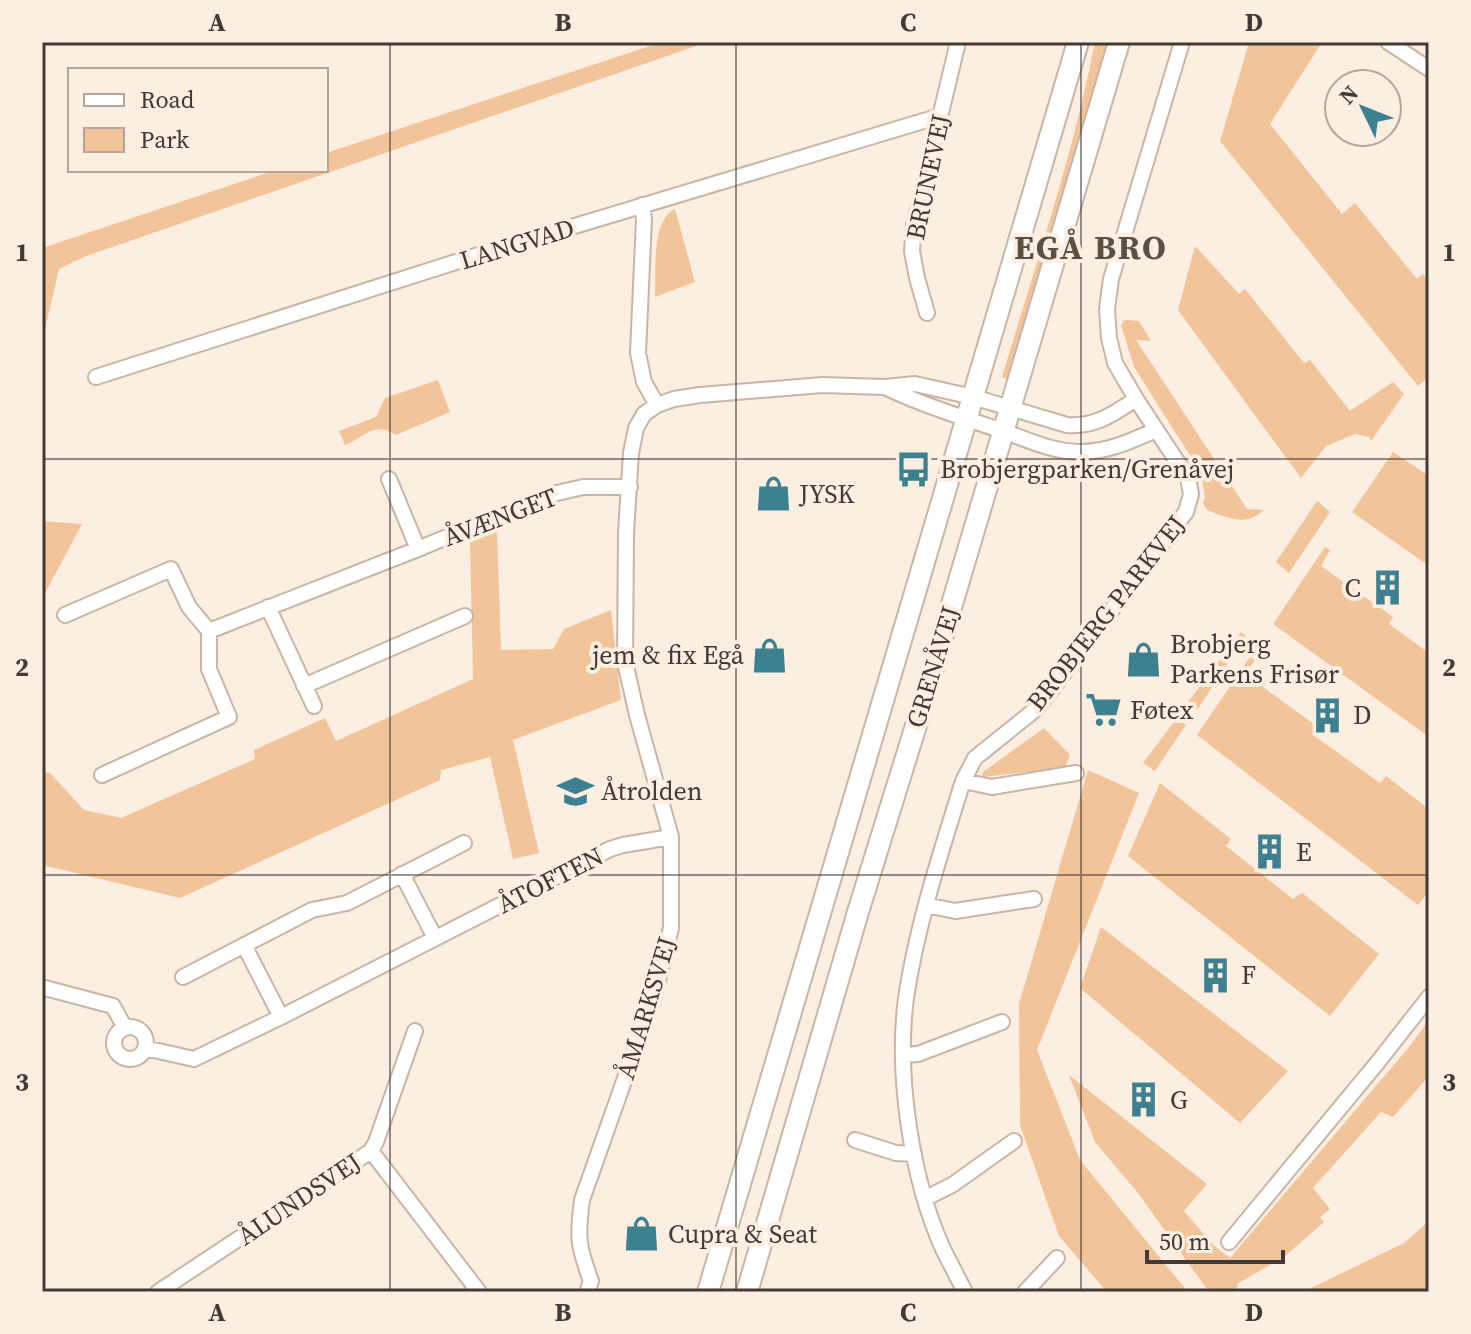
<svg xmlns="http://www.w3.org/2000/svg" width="1471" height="1334" viewBox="0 0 1471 1334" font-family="'Source Serif 4',serif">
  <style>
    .green { fill: #f1c499 }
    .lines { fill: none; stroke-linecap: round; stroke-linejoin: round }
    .street-casing { stroke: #c7b6a6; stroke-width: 18 }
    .secondary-casing { stroke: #c7b6a6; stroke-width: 24 }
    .street { stroke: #fff; stroke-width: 14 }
    .secondary { stroke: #fff; stroke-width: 20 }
    .grid { fill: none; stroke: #423b35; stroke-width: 2; stroke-opacity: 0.55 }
    .labels { text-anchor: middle; stroke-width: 8; stroke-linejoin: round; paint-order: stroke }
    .street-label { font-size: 26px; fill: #423b35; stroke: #fceee1 }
    .poi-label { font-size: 26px; fill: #423b35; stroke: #fceee1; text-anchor: start }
    .district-label { font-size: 34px; font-weight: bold; letter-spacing: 2px; fill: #5d4f41; stroke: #fceee1 }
    .neatline { fill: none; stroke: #423b35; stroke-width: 3 }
    .grid-label { font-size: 26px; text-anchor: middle; font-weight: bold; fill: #423b35 }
  </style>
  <rect width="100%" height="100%" fill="#fceee1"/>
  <path class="green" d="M662 42H708L86 256 59 269 42 342V248L276 170H326V153Z
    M1095 42H1107L1007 379 1002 377C1035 266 1073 156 1095 42Z
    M1237 42H1322L1270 124 1342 214 1355 203 1417 279 1423 274 1429 282V377L1418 386 1220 141 1248 46Z
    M675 209 695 282 655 297C656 273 651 220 675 209Z
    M1195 246 1239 294 1245 289 1304 363 1310 360 1350 411 1393 382 1404 394 1371 441 1369 437 1355 434 1326 446 1301 478 1178 310Z
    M1125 320 1139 321 1151 341 1136 340 1247 509 1264 510C1245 527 1228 518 1207 510L1203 503 1205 497 1201 473 1134 367 1121 325Z
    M438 380 450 412 396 435C373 420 364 438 345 445L339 431 376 417 385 398Z
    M1393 452 1429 476V566L1352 512Z
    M1317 501 1330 512 1289 573 1276 562Z
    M42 521 82 524 42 599Z
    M497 529 501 650 553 649 564 629 611 610 621 700 513 740 539 853 513 859 490 757 441 770 440 780 180 898 42 865V772L50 773 84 810 121 818 255 759 254 750 325 718 336 741 473 679 470 539Z
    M1325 547 1330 550 1321 566 1393 617 1389 624 1429 653V737L1273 624Z
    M1241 632 1246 636 1197 710 1188 702Z
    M1250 657 1255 660 1245 674 1318 727 1313 735 1380 783 1386 776 1429 809V891L1418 905 1197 735Z
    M1177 718 1186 725 1155 771 1143 763Z
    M1044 728 1070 755 1065 768 982 777 983 772Z
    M1088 770 1139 793 1037 1050 1080 1160 1188 1292H1107L1059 1236 1020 1125 1019 1004Z
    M1160 783 1231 839 1226 846 1293 899 1302 893 1379 954 1330 1016 1128 856Z
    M1101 927 1288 1071 1240 1123 1080 988Z
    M1429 1020V1076L1393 1117 1381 1112 1313 1188 1330 1209 1320 1217 1324 1222 1284 1257 1237 1284 1238 1287 1230 1292H1209L1138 1193 1095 1142 1069 1075 1207 1184 1184 1211 1214 1246 1230 1258 1409 1047Z
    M1429 1221V1292H1303L1404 1243Z"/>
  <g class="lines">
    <defs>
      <path id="street" d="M1388 42 1429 69
        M642 205 644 219 638 353 644 382 657 405
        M927 313 917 278 912 251 914 225 958 42
        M96 377 465 259 940 116
        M887 388C925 406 964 418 1003 431 1028 440 1053 452 1080 452 1108 452 1131 441 1156 430
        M389 479 418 549
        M268 607 314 706
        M65 615 171 569 189 607 209 631V669L229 717 102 775
        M209 631 418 549 531 502 557 493 583 487H630
        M304 686 465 616
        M963 781 992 787 1076 773
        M402 874 435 938
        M926 905 955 911 1034 899
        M244 945 281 1017
        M183 977 312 910 347 903 464 843
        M42 989 45 988 113 1006 125 1028
        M114 1043a16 16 0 1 1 32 0a16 16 0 1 1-32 0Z
        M145 1048 194 1059 281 1017 610 849 623 845 671 837
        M904 1055 918 1054 1002 1022
        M855 1140 896 1153 914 1154
        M371 1151 376 1142 415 1031
        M926 1198 952 1185 1014 1141
        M1229 1242 1378 1062 1429 997
        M158 1292 371 1151 479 1292
        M587 1292 591 1281C578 1246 577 1237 582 1200L654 996 671 928V837L637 715 625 662 626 533 631 453 636 428 644 414 657 405 674 399 700 395 822 385 885 387 915 384 973 397 1067 425C1096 427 1113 414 1136 399
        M965 1292C958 1278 950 1263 943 1249 911 1178 896 1075 906 998 917 924 941 852 963 781L975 758 1036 709 1049 693 1186 512 1191 494 1188 478 1136 399 1115 363 1109 338 1107 309 1111 279 1182 42
        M1025 1292 1057 1258"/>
      <path id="secondary" d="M708 1292 1078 42
        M747 1292 858 912 914 732 1119 42"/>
    </defs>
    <use href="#street" class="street-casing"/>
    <use href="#secondary" class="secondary-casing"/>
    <use href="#street" class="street"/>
    <use href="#secondary" class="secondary"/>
  </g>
  <path class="grid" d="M390 42V1292M736 42V1292M1081 42V1292M42 459H1429M42 875H1429"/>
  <defs>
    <symbol id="bus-bare" viewBox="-9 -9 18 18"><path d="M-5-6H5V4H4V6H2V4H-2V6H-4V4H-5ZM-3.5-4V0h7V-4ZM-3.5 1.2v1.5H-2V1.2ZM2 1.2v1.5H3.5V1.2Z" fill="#3d8190" stroke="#fceee1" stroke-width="2.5" paint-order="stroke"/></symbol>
    <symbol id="shop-bare" viewBox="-9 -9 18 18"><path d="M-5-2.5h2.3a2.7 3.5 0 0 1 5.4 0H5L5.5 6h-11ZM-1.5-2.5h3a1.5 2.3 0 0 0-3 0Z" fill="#3d8190" stroke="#fceee1" stroke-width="2.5" paint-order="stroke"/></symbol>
    <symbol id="building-bare" viewBox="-9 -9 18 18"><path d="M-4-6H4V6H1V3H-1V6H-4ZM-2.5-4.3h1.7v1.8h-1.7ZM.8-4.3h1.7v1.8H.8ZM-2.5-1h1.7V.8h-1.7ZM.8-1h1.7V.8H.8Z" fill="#3d8190" stroke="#fceee1" stroke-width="2.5" paint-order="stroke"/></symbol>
    <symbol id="supermarket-bare" viewBox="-9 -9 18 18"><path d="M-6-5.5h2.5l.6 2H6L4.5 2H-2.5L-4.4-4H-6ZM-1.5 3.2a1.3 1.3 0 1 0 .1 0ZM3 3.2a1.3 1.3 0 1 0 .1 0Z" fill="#3d8190" stroke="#fceee1" stroke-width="2.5" paint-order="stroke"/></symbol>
    <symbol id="school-bare" viewBox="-9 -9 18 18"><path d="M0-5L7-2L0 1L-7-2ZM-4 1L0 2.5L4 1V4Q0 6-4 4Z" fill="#3d8190" stroke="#fceee1" stroke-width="2.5" paint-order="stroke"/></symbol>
  </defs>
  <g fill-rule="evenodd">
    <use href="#bus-bare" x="888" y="444" width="51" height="51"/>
    <use href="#shop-bare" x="748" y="468" width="51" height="51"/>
    <use href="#building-bare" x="1362" y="562" width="51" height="51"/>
    <use href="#shop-bare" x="744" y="630" width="51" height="51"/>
    <use href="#shop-bare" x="1118" y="634" width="51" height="51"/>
    <use href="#supermarket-bare" x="1078" y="684" width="51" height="51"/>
    <use href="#building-bare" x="1302" y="690" width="51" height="51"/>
    <use href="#school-bare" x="550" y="766" width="51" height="51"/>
    <use href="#building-bare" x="1244" y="826" width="51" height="51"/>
    <use href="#building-bare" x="1190" y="950" width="51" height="51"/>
    <use href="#building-bare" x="1118" y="1074" width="51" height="51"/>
    <use href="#shop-bare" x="616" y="1208" width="51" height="51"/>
  </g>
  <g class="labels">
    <g class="street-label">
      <text transform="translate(928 177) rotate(-78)" y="9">BRUNEVEJ</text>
      <text transform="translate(517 244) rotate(-17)" y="9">LANGVAD</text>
      <text transform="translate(500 517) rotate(-21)" y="9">ÅVÆNGET</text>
      <text transform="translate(1106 613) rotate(-52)" y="9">BROBJERG PARKVEJ</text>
      <text transform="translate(933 667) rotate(-73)" y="9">GRENÅVEJ</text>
      <text transform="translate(550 880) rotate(-27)" y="9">ÅTOFTEN</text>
      <text transform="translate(646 1008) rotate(-73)" y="9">ÅMARKSVEJ</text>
      <text transform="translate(299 1199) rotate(-34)" y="9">ÅLUNDSVEJ</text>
    </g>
    <g class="poi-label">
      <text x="940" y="478">Brobjergparken/Grenåvej</text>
      <text x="799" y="503">JYSK</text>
      <text x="1361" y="597" text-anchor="end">C</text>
      <text x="1170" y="653">Brobjerg<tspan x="1170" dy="30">Parkens Frisør</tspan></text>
      <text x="744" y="664" text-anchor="end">jem &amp; fix Egå</text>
      <text x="1130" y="719">Føtex</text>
      <text x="1353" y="724">D</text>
      <text x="601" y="800">Åtrolden</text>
      <text x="1296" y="861">E</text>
      <text x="1241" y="984">F</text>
      <text x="1170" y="1109">G</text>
      <text x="668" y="1243">Cupra &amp; Seat</text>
    </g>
    <g class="district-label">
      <text x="1091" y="259">EGÅ BRO</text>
    </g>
  </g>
  <rect width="1471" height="1334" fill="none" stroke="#fceee1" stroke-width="88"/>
  <rect x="68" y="68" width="260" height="104" fill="#fceee1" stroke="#b2a69c" stroke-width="2"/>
  <rect x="84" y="94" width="40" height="12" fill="#ffffff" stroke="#b2a69c" stroke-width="2"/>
  <text x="140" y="108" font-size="24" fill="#423b35">Road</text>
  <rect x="84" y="128" width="40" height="24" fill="#f1c499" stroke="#b2a69c" stroke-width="2"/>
  <text x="140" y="148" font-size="24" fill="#423b35">Park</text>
  <g transform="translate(1363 108) rotate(313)"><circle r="38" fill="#fceee1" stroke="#b2a69c" stroke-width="2"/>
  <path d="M0-6L14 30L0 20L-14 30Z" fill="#3d8190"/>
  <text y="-12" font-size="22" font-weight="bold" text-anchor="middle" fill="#423b35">N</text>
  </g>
  <path d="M1147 1250v12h136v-12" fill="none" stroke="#423b35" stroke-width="4"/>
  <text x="1159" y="1250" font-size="24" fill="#423b35" stroke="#fceee1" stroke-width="6" paint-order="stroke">50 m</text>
  <rect x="44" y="44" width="1383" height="1246" class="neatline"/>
  <g class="grid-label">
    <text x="217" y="31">A</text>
    <text x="563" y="31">B</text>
    <text x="908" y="31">C</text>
    <text x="1254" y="31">D</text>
    <text x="22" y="261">1</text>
    <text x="1449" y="261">1</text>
    <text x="22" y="676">2</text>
    <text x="1449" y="676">2</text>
    <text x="22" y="1091">3</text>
    <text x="1449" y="1091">3</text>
    <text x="217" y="1321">A</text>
    <text x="563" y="1321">B</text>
    <text x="908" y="1321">C</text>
    <text x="1254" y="1321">D</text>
  </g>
</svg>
